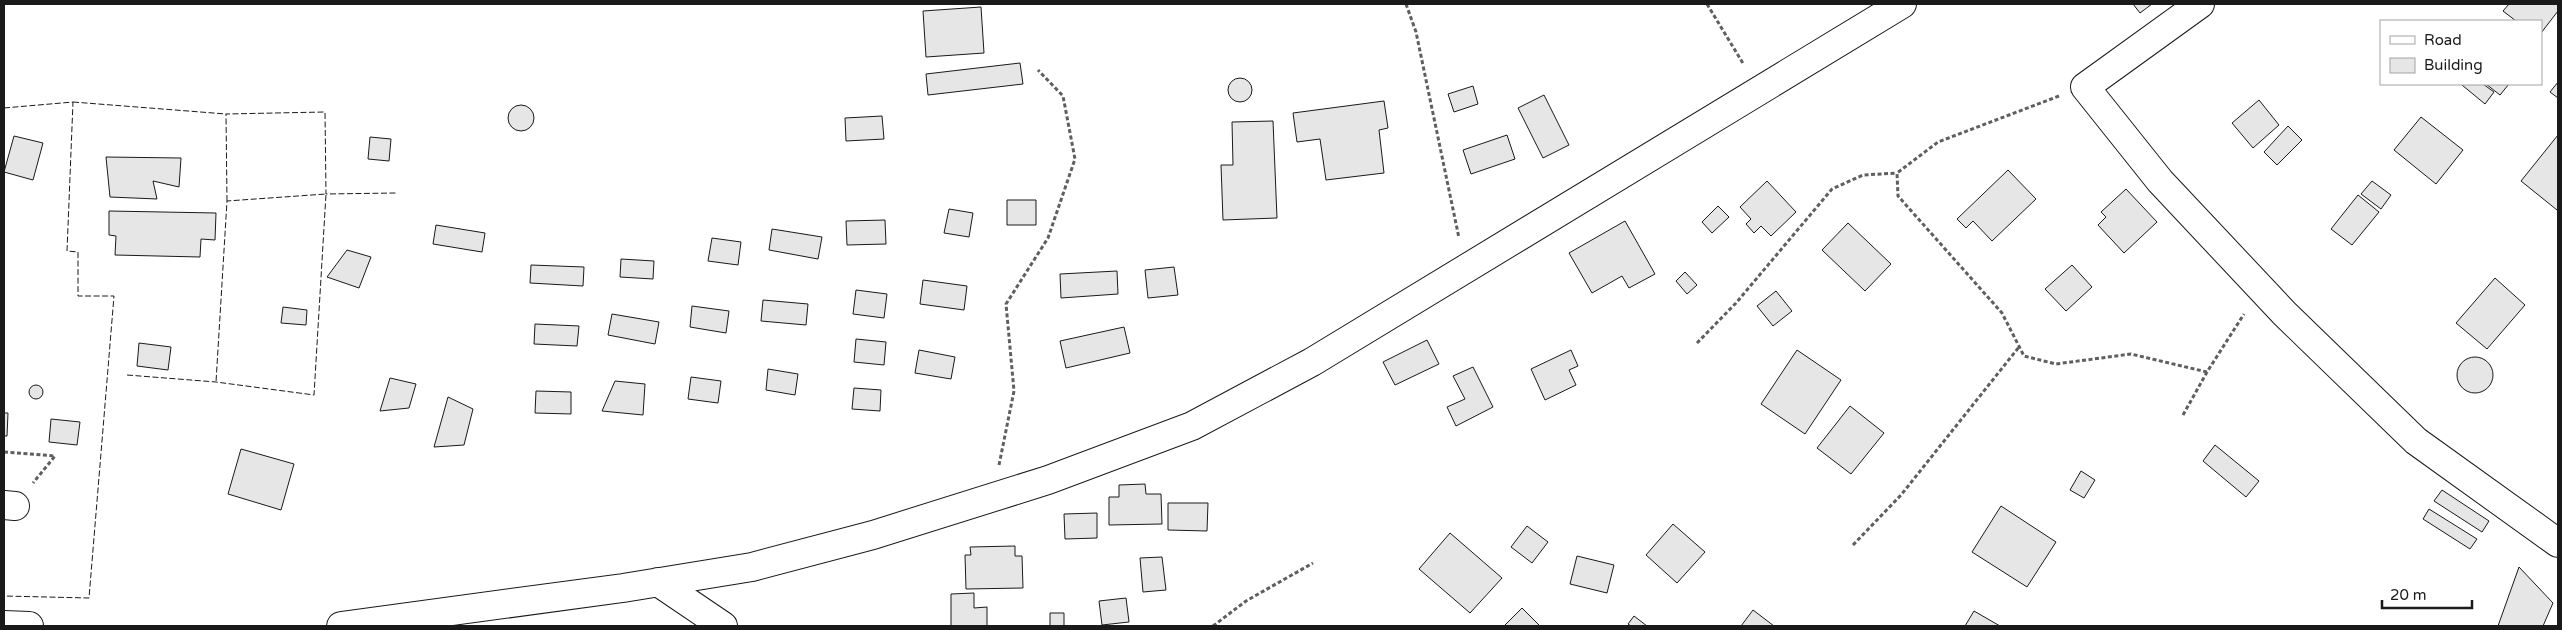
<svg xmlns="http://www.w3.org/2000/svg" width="2562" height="630" viewBox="0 0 2562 630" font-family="'Varela Round',sans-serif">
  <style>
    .building { fill: #e6e6e6; stroke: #1a1a1a }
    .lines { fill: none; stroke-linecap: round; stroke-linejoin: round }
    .minor-casing { stroke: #1a1a1a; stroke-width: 30 }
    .path { stroke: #5f5f5f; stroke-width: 3; stroke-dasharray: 4 2.5; stroke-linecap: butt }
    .minor { stroke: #fff; stroke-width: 28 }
    .fence { stroke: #1a1a1a; stroke-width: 1; stroke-dasharray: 6 2.5; stroke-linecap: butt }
  </style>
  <rect width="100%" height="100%" fill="#fff"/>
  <path class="building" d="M2133 4H2152L2140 13Z
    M2509 4H2558V11L2541 33V21H2516L2503 11Z
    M981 7 984 53 926 57 923 11Z
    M1020 63 1023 84 928 95 926 74Z
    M1228 90a12 12 0 1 1 24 0a12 12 0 1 1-24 0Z
    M2558 82V98L2550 92Z
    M2463 84H2483L2494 92 2485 104 2462 85Z
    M2486 84H2509L2500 95Z
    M1473 86 1478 104 1454 112 1448 94Z
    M1544 95 1569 145 1543 158 1518 108Z
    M2259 100 2279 125 2253 148 2232 123Z
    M1384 101 1388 128 1379 130 1384 173 1326 180 1320 139 1297 142 1293 113Z
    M508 118a13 13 0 1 1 26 0a13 13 0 1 1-26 0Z
    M882 116 884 139 846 141 845 118Z
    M2421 117 2463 150 2436 184 2394 150Z
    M1273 121 1277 218 1223 220 1221 165H1233L1232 122Z
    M2288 126 2302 140 2277 165 2264 152Z
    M1507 135 1515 159 1471 174 1463 150Z
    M2558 135V208L2557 210 2521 181Z
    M14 136 43 143 33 180 4 172Z
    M370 137 391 139 389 161 368 159Z
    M106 157 181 158 179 187 153 181 157 199 110 197Z
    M2008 170 2036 199 1992 241 1973 221 1966 228 1957 219Z
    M1767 181 1796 212 1771 236 1761 226 1754 233 1746 224 1751 219 1740 207Z
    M2372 181 2391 195 2381 209 2361 194Z
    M2126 189 2157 222 2124 253 2098 225 2106 217 2101 212Z
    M2358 195 2379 212 2352 245 2331 229Z
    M1007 200H1036V225H1007Z
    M1718 206 1729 217 1712 233 1702 222Z
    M949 209 973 213 969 237 944 233Z
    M109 211 216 213 215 240 201 239 200 257 115 255 116 236 109 235Z
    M885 220 886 244 847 245 846 221Z
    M1625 221 1655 274 1629 288 1622 276 1592 293 1569 253Z
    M1848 223 1891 264 1865 291 1822 250Z
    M436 225 485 233 482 252 433 244Z
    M772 229 822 237 818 259 769 250Z
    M712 238 741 242 738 265 708 261Z
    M347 250 371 257 359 288 327 277Z
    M621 259 654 261 653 279 620 277Z
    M531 265 584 267 583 286 530 283Z
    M2072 265 2092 287 2066 311 2045 289Z
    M1174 267 1178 295 1148 298 1145 270Z
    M1117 271 1118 294 1061 298 1060 274Z
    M1685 272 1697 285 1687 294 1676 281Z
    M2495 278 2525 305 2487 349 2456 323Z
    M923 280 967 286 964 310 920 304Z
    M856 290 887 294 884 318 853 314Z
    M1776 291 1792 311 1773 326 1757 306Z
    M763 300 808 304 806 325 761 321Z
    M692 306 729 311 726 333 690 327Z
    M283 307 307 310 306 325 281 323Z
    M612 314 659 322 655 344 608 335Z
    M535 324 579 326 577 346 534 344Z
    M1124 327 1130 353 1066 368 1060 341Z
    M856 339 886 342 884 365 854 362Z
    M1427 340 1439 364 1395 385 1383 362Z
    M139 343 171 347 168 370 137 366Z
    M919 350 955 357 951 379 915 373Z
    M1571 350 1578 366 1569 370 1576 385 1545 400 1531 369Z
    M1797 350 1841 380 1805 434 1761 404Z
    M2457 375a18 18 0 1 1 36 0a18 18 0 1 1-36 0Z
    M1473 367 1493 407 1456 426 1447 407 1465 399 1453 376Z
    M768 369 798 374 795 395 766 390Z
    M691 377 721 381 718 403 688 399Z
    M390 378 416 384 409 408 380 411Z
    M615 381 645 384 643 415 602 411Z
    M29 392a7 7 0 1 1 14 0a7 7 0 1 1-14 0Z
    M854 388 881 390 880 411 852 409Z
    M536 391 571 392V414L535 413Z
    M448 397 473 409 464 445 434 447Z
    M1850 406 1884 433 1851 474 1817 448Z
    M4 413H8L7 436H4Z
    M51 419 80 422 77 445 49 442Z
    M2215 445 2259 481 2246 497 2203 461Z
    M241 449 294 464 281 510 228 494Z
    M2081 471 2095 480 2084 498 2070 490Z
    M1145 484 1146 494H1161L1162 524 1109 525V497H1119V485Z
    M2442 490 2489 521 2482 532 2434 501Z
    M1168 503H1208L1207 531 1168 530Z
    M2001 506 2056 542 2027 587 1972 552Z
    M2429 509 2477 539 2470 549 2423 519Z
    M1097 513V538L1065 539 1064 514Z
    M1673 524 1705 552 1677 583 1646 555Z
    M1527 526 1548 542 1532 563 1511 547Z
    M1450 533 1502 578 1470 613 1419 569Z
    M1015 546V556H1022L1023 588 966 589 965 555H971L970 547Z
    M1577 556 1614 565 1607 593 1570 584Z
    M1162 557 1166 590 1143 592 1140 558Z
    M2519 567 2553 603 2543 626H2498Z
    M974 593V608L987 607V626H951V594Z
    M1126 598 1129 622 1102 625 1099 601Z
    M1522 608 1540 626H1504Z
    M1753 610 1774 626H1741Z
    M1974 611 2000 626H1965Z
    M1050 613H1064V626H1050Z
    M1634 616 1647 626H1631L1628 624Z"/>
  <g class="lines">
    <defs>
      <path id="minor" d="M2200 4 2085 87 2160 181 2284 313 2416 441 2558 543
        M4 505 15 506
        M658 582 723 626
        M4 625 29 626
        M341 626 623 588 752 567 873 535 1048 480 1192 426 1312 362 1902 4"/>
    </defs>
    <use href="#minor" class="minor-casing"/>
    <path class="path" d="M1406 4 1416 32 1459 238
      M1707 4 1744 65
      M2059 96 1938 142 1897 173 1898 196 2002 313 2024 356 2056 364 2131 354 2207 372
      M1697 343 1736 303 1832 189 1863 175 1897 173
      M2183 415 2207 372 2244 314
      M4 452 55 456 33 483
      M999 465 1014 391 1006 304 1048 238 1075 159 1063 96 1038 70
      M1853 545 1901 495 2019 347
      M1213 626 1246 601 1313 563"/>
    <use href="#minor" class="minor"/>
    <path class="fence" d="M73 102 226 114
      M4 108 73 102 67 251 78 252V296H114L89 598 4 596
      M227 201 226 114 325 112 326 194 396 193
      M127 375 216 382 314 395 326 194 227 201 216 382"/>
  </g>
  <rect width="2562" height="630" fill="none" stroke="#1a1a1a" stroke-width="10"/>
  <rect x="2380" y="20" width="162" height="65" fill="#ffffff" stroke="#a3a3a3"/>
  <rect x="2390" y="36" width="25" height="8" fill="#ffffff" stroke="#a3a3a3"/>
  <text x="2424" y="45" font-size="15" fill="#1a1a1a">Road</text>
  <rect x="2390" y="58" width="25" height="15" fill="#e6e6e6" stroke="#a3a3a3"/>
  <text x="2424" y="70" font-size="15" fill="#1a1a1a">Building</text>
  <path d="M2382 600v8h90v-8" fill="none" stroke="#1a1a1a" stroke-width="2.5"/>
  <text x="2390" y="600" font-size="15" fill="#1a1a1a" stroke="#ffffff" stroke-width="4" paint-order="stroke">20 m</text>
</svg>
